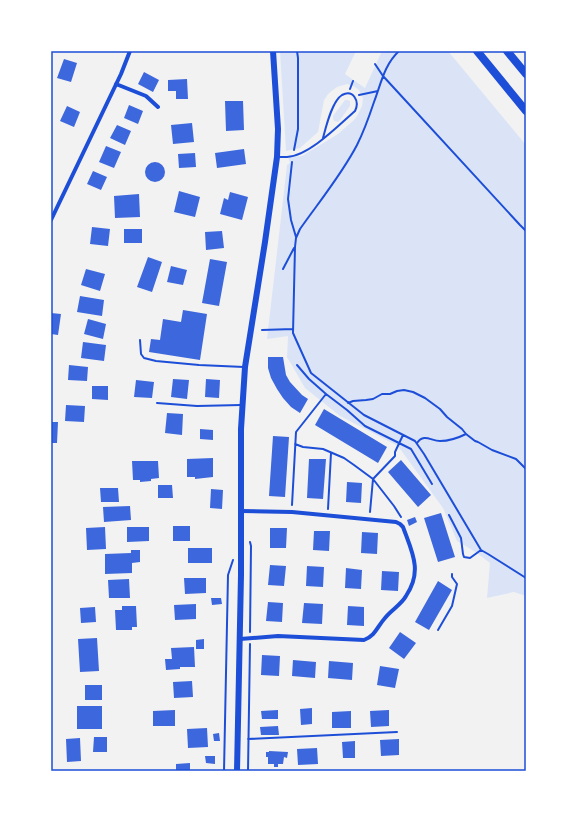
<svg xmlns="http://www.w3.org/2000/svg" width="577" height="822" viewBox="0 0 577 822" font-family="'DejaVu Sans',sans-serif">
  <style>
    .green { fill: #dbe4f7 }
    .building { fill: #3d67dc }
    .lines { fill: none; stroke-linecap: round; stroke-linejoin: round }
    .path { stroke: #1d4ed8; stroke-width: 2 }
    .service { stroke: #1d4ed8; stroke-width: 2 }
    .minor { stroke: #1d4ed8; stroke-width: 4 }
    .secondary { stroke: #1d4ed8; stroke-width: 6 }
    .motorway { stroke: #1d4ed8; stroke-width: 8 }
    .neatline { fill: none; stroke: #1d4ed8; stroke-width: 1.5 }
  </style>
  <rect width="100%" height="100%" fill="#f2f2f2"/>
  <path class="green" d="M280 51H356L345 74 365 88 382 51H448L526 145V596L514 592 487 598 490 563 477 553 457 541 443 508 398 446 340 416 305 388 287 357 288 336 267 339 287 165 290 163 288 157 302 156 338 134 354 120 357 116 362 106 363 98 359 90 353 86 347 84 337 87 329 93 324 100 318 132 300 148 286 151Z
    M345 100H348L350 101V106L340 120 338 122 334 121 333 118V116Z"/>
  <path class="building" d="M64 59 77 63 71 82 57 78Z
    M144 72 159 80 153 92 138 84Z
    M187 79 188 99H176V91H168V80Z
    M225 101H243L244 130 226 131Z
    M129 105 143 111 138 124 124 118Z
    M67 106 80 112 74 127 60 121Z
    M192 123 194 142 173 144 171 125Z
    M117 125 131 131 125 145 110 138Z
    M106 146 121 152 114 168 99 162Z
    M244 149 246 164 217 168 215 153Z
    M195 153 196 167 179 168 178 154Z
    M145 172a10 10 0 1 1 20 0a10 10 0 1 1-20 0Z
    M93 171 107 177 101 190 87 184Z
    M179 191 200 197 195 217 174 212Z
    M230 192 248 197 242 220 220 214 224 198 228 200Z
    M139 194 140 217 115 218 114 196Z
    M92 227 110 229 108 246 90 244Z
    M124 229H142V243H124Z
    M222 231 224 248 206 250 205 232Z
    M148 257 162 262 152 292 137 287Z
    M210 259 227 262 219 306 202 303Z
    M171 266 187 270 183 285 167 282Z
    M86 269 105 274 100 291 81 285Z
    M80 296 104 300 102 316 77 312Z
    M183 310 207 314 200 360 149 352 151 339 160 340 163 319 181 322Z
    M51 313 61 314 58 335 51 334Z
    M88 319 106 324 103 339 84 334Z
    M83 342 106 345 104 361 81 358Z
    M268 357H283L286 375 290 382 302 395 308 399 300 413 291 407 283 398 277 389 271 378 268 368Z
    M69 365 88 367 87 381 68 380Z
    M173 379 189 380 187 399 171 397Z
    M206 379 220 380 219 398 205 397Z
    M136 380 154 382 152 398 134 397Z
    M92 386H108V400L92 399Z
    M66 405 85 406 84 422 65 421Z
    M324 409 387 447 378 463 315 425Z
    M167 413 183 414 182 435 165 433Z
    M51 422H58L57 443H51Z
    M200 429 213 430V440L200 439Z
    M273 436 289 437 285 497 269 496Z
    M213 458V477L195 479V477H187V459Z
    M309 459H326L323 499 307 498Z
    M401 460 431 495 418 507 388 472Z
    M132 461H158L159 478 151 479V481L140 482V480H133Z
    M347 482 362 483 361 503 346 502Z
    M158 485H172L173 498H158Z
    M100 488H118L119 502H101Z
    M211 489 223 490 222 509 210 508Z
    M130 506 131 520 104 522 103 507Z
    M441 513 455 557 438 562 424 518Z
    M415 517 417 522 409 526 407 520Z
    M173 526H190V541H173Z
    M105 527 106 549 87 550 86 528Z
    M127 527H149V541L127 542Z
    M270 528H287L286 548H270Z
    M314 531H330L329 551 313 550Z
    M362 532 378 533 377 554 361 553Z
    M188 548H212V563H188Z
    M131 550H140V562L132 563V573L105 574V554L131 553Z
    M270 565 286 566 284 586 268 585Z
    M307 566 324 567 323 587 306 586Z
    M346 568 362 570 361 589 345 588Z
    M382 571 399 572 398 591 381 590Z
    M184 578H206V593L185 594Z
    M129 579 130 598H109L108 580Z
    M438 581 452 590 429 630 415 622Z
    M211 598H221L222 604 212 605Z
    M268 602 283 603 282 622 266 621Z
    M304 603 323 604 322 624 302 623Z
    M196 604V619L175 620 174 605Z
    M122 606H136L137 627H132V630H116L115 610H122Z
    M348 606 364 607V626L347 625Z
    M95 607 96 622 81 623 80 608Z
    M400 632 416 643 404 659 389 648Z
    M97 638 99 671 80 672 78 639Z
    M204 639V649H196V640Z
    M194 647 195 667H180V669L166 670 165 659H172L171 648Z
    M262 655 280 656 279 676 261 675Z
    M293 660 316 662 315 678 292 676Z
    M329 661 353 663 352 680 328 678Z
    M380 666 399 669 395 688 377 685Z
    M192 681 193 697 174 698 173 682Z
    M85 685H102V700H85Z
    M77 706H102V729H77Z
    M312 708V724L301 725 300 709Z
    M175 710V726H153V711Z
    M278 710V719H262L261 711Z
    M389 710V726L371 727 370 711Z
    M351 711V728H332V712Z
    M278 726 279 735H261L260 727Z
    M207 728 208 747 188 748 187 729Z
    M219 733 220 741H214L213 734Z
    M94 737H107V752H93Z
    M80 738 81 761 67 762 66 739Z
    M399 739V755L381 756 380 740Z
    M355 741V758H343L342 742Z
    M317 748 318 764 298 765 297 749Z
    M269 751 288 752 287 758 284 757 283 764H278V767H274V764H268V757H266V752H269Z
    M205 756H215V764L206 763Z
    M190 763V771H176V764Z"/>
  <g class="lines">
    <path class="path" d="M399 51C384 65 381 84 374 102 369 117 364 131 357 145 342 174 319 202 300 229L296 238 295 247 293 333 311 373 364 415 415 441 424 454 481 550 488 554 526 578
      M375 64 383 76 520 225 526 231
      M350 89 353 81
      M359 95 378 91
      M294 150 298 129V58L297 51
      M292 162 288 199 291 220 296 237
      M283 269 294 248
      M262 330 293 329
      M326 394 347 410 365 426 411 449 432 484
      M348 403 353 401 366 400 373 399 382 394H390L397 391 404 390 413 392 425 398 440 409 447 417 462 429 466 434 475 441 478 442 492 450 516 459 526 469
      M417 443C424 433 431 441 440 441 449 441 458 438 466 434
      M295 444 303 447 323 449 344 458 354 465 373 479 394 506 401 517
      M292 505 296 432 326 394 309 379 297 365
      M328 509 331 453
      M370 512 373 479 395 456V452L403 435
      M449 515 461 538 463 554 464 557 470 558 481 550
      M250 542 251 546 250 632
      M438 630 452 606 457 584 452 577V574
      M248 739 397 732
      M224 771 228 575 233 560
      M248 771 250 644"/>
    <path class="service" d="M278 157C281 157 284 157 287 157 309 156 339 125 355 111 360 101 353 89 342 95 332 101 326 127 323 138
      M140 340 141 354 144 358 156 361 199 365 244 367
      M157 403 197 406 241 405"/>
    <path class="minor" d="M116 84 146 96 158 107
      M51 220 121 74 130 51
      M240 639 278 636 364 640C376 635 377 627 385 618 391 610 401 605 406 596 423 571 412 552 403 527L400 524 396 522 292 512 241 511"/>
    <path class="secondary" d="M237 771 241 575V429L245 367 265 242 277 157 278 129 273 51"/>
    <path class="motorway" d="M477 51 526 111
      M507 51 526 74"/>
  </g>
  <rect width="577" height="822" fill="none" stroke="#ffffff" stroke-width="104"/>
  <rect x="52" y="52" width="473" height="718" class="neatline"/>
</svg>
